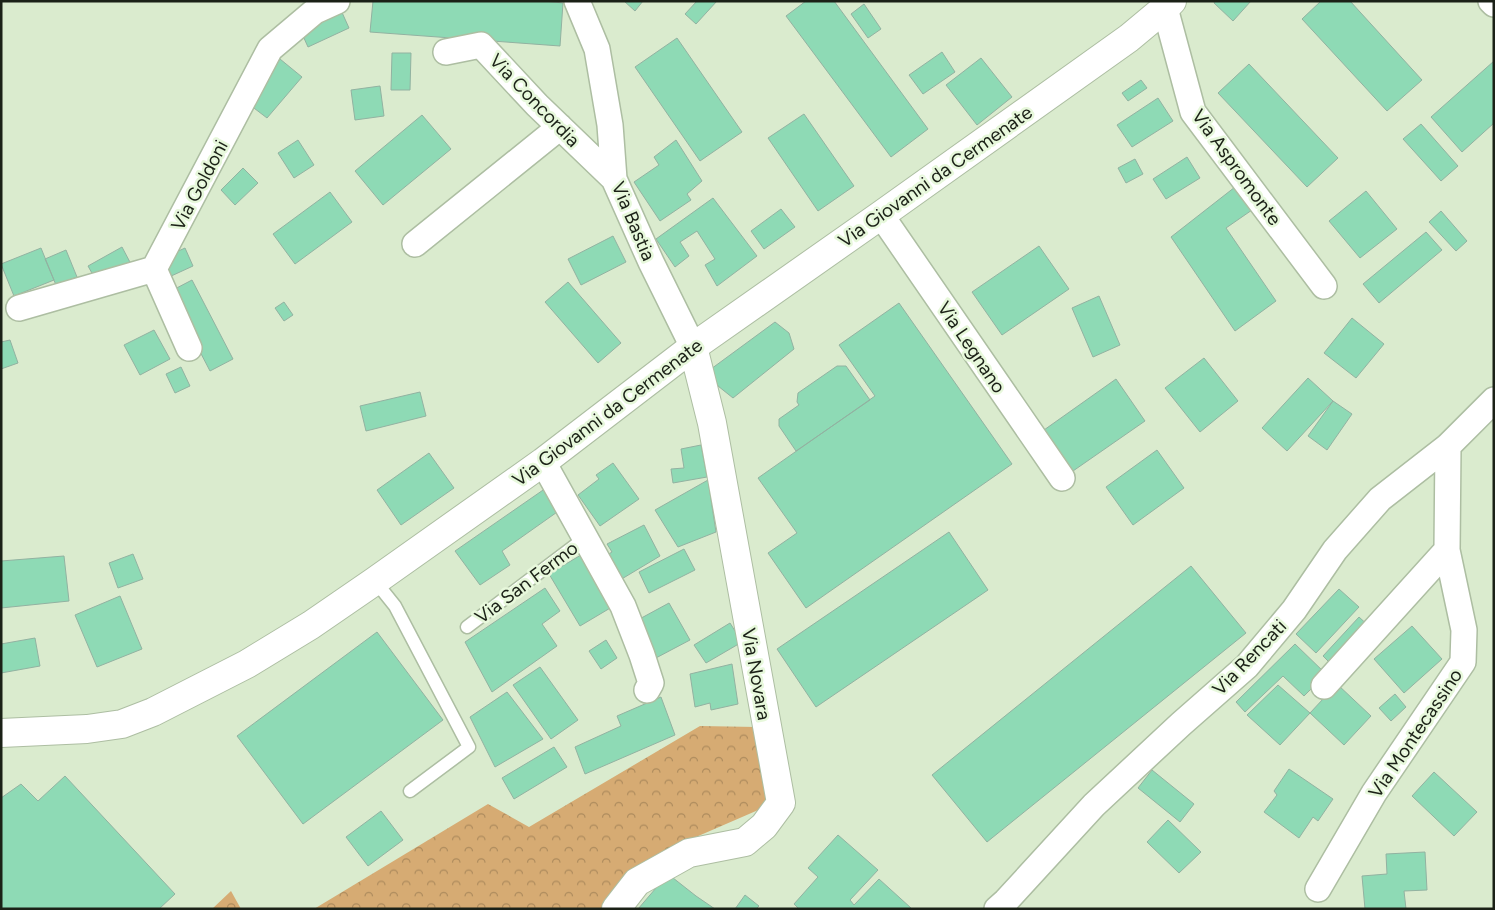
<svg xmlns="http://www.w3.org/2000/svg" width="1495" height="910" viewBox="0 0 1495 910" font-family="Figtree,sans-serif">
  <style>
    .forest { fill: url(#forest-crowns) }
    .building { fill: #8edab5; stroke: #92b2a1 }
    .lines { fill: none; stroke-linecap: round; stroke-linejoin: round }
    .lane-casing { stroke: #adbea2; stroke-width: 15 }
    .street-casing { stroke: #adbea2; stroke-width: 28 }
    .secondary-casing { stroke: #adbea2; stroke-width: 30 }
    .lane { stroke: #fff; stroke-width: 12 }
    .street { stroke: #fff; stroke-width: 25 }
    .secondary { stroke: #fff; stroke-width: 28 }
    .labels { text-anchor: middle; stroke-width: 5; stroke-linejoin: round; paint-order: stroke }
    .street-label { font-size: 19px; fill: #1b2117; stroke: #e7f8db }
  </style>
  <defs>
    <pattern id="forest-crowns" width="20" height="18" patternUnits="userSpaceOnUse" patternTransform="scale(1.25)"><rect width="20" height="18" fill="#d6ab73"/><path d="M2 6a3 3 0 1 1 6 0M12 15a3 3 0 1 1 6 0" fill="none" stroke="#ad8b5d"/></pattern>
  </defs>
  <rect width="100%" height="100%" fill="#daebce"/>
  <path class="forest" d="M700 726 757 727 770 805 673 847 604 909H314L488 804 529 827Z
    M231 891 241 909H212Z"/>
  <path class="building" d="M373 1H544L563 3 560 46 370 32Z
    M624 1H643L635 11Z
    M697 1H717L696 24 685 14Z
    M806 1H834L928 129 891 157 786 16Z
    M1215 1H1251L1233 21 1214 3Z
    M1321 1H1350L1422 80 1387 111 1302 19Z
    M864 4 881 29 868 38 851 14Z
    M340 8 349 28 308 47 299 27Z
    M677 38 742 132 700 161 635 67Z
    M942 52 955 72 923 94 909 75Z
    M392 53H411L410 90H391Z
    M981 58 1012 97 977 125 946 85Z
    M280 59 302 77 267 118 246 102Z
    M1494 61V123L1462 152 1431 117Z
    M1249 64 1338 158 1307 187 1218 93Z
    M1141 80 1147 88 1128 101 1122 93Z
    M380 86 384 116 355 120 351 90Z
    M1158 98 1173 121 1132 147 1117 125Z
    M804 114 854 186 818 211 768 138Z
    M422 115 451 149 383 205 355 171Z
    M1421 124 1458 166 1441 181 1403 139Z
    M298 140 314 165 294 178 278 153Z
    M676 140 702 181 687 194 691 200 660 221 634 182 659 165 654 157Z
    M1187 157 1200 178 1166 199 1153 179Z
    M1135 159 1143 174 1126 183 1118 168Z
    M243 168 258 183 235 205 221 190Z
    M1235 187 1252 210 1226 228 1276 301 1235 331 1171 237Z
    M1366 191 1397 229 1360 258 1329 221Z
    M330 192 352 222 295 264 273 234Z
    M713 198 757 256 717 286 705 265 715 259 697 231 680 242 689 256 675 267 656 239Z
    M781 209 795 227 764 249 751 231Z
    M1441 211 1467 241 1456 251 1429 222Z
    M1426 232 1442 250 1379 303 1363 284Z
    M613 236 626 262 581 285 568 259Z
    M1039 246 1069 289 1002 335 972 292Z
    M122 247 132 266 98 284 88 266Z
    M41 248 54 280 14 296 1 264Z
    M185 248 193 266 169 277 161 259Z
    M66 250 77 277 56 285 45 259Z
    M192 280 233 359 210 371 169 292Z
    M568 282 621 343 598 363 545 302Z
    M1099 296 1120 345 1093 357 1072 308Z
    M284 302 293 315 284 321 275 308Z
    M899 303 1012 464 806 608 768 553 797 533 758 478 875 396 839 345Z
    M1352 318 1384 344 1356 378 1324 353Z
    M775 322 789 333 794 349 733 398 718 386 711 369Z
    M154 330 170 359 140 375 124 345Z
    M10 340 18 363 1 369V342Z
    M1204 358 1238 401 1200 432 1165 388Z
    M837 366H846L870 400 796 451 779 426V419L799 405 797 402 798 393Z
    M181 367 190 386 175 393 166 374Z
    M1308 378 1333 401 1287 451 1262 428Z
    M1116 379 1145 421 1073 471 1044 430Z
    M420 392 426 416 366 431 360 406Z
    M1333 401 1352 414 1327 450 1308 436Z
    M701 445 707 477 673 483 671 469 684 468 681 449Z
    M1157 450 1184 488 1133 525 1106 487Z
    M429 453 454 488 401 525 377 490Z
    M613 463 639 499 600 526 578 495 599 479 596 475Z
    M708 480 716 532 678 547 655 510Z
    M546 488 560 510 502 551 510 565 480 585 455 551Z
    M644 525 660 556 615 583 601 559 612 552 607 544Z
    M949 532 988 590 816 707 777 649Z
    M684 549 695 570 649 593 639 572Z
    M586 552 617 604 580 626 549 574Z
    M133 554 143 579 118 588 109 563Z
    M64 556 69 601 1 608V561Z
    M1191 566 1246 633 987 842 932 775Z
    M545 588 560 611 542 624 557 646 492 692 465 642Z
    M1339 589 1359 607 1316 653 1296 634Z
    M120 596 142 649 97 667 75 615Z
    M669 603 690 640 654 659 634 622Z
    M1359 617 1371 628 1335 668 1323 656Z
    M730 623 742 642 706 663 694 645Z
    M1412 626 1442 659 1404 693 1374 659Z
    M377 632 443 720 303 824 237 736Z
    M35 638 40 666 1 673V644Z
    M606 640 617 658 601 669 589 651Z
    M1295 644 1326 674 1304 696 1283 676 1245 712 1236 702Z
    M732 664 738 704 711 710 710 703 695 707 690 674Z
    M540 667 578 720 551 739 513 685Z
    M1337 684 1371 716 1344 745 1310 713Z
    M1278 685 1310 713 1280 745 1247 715Z
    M507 692 543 739 495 767 470 717Z
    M1395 694 1406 707 1391 721 1379 708Z
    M661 697 675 735 585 774 575 747 621 726 617 716Z
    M554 747 567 767 514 799 502 778Z
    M1289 769 1333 799 1318 821 1313 817 1299 838 1264 812 1277 795 1274 791Z
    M1152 770 1194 804 1180 822 1138 788Z
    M1434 772 1477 812 1454 836 1412 796Z
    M65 776 175 894 159 909H1V798L21 784 38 801Z
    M381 811 403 840 368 866 346 837Z
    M1168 820 1201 852 1179 873 1147 842Z
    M838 835 878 870 850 900 854 905 879 879 911 908 910 909H799L794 904 818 877 808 868Z
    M1425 852 1427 890 1404 891 1406 909H1365L1362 876 1387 874 1386 854Z
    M668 874 696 896 715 909H638Z
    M745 895 759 906 756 909H735Z"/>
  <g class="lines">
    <defs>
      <path id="lane" d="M375 581 395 606 469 747 410 791
        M467 627 585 538"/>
      <path id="street" d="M577 1 597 49 610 125 614 179 651 262 693 347
        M1491 1 1494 4
        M1165 8 1193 112 1324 286
        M446 52 481 45 537 105 614 179
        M881 215 1062 478
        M415 244 560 127
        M154 269 189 348
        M19 308 154 269 270 49 315 11 337 1
        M543 462 623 606 642 655 651 683 647 690
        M1324 686 1447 550
        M1318 889 1374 793 1463 662 1464 630 1447 550 1448 446
        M997 909 1006 901 1094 805 1181 724 1247 666 1294 610 1335 550 1380 499 1448 446 1494 400"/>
      <path id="secondary" d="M1 733 87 729 122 724 153 712 247 664 311 625 375 581 543 462 693 347 881 215 1129 38 1165 8 1172 1
        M616 909 637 882 689 853 745 842 764 826 781 803 712 423 693 347"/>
    </defs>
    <use href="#lane" class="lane-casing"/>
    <use href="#street" class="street-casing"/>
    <use href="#secondary" class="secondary-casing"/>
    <use href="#lane" class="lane"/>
    <use href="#street" class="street"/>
    <use href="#secondary" class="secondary"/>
  </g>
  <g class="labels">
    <g class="street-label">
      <text transform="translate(535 100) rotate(46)" y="7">Via Concordia</text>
      <text transform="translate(1237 167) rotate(54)" y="7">Via Aspromonte</text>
      <text transform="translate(935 176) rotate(-35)" y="7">Via Giovanni da Cermenate</text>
      <text transform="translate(199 185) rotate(-62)" y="7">Via Goldoni</text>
      <text transform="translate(634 221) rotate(67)" y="7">Via Bastia</text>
      <text transform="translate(972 347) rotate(56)" y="7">Via Legnano</text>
      <text transform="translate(607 412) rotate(-37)" y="7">Via Giovanni da Cermenate</text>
      <text transform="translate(526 582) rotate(-37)" y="7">Via San Fermo</text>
      <text transform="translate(1249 657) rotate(-46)" y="7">Via Rencati</text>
      <text transform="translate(757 674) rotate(80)" y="7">Via Novara</text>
      <text transform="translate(1415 733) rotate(-56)" y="7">Via Montecassino</text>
    </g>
  </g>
  <rect width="1495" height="910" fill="none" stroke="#1b2117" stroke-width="5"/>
</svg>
